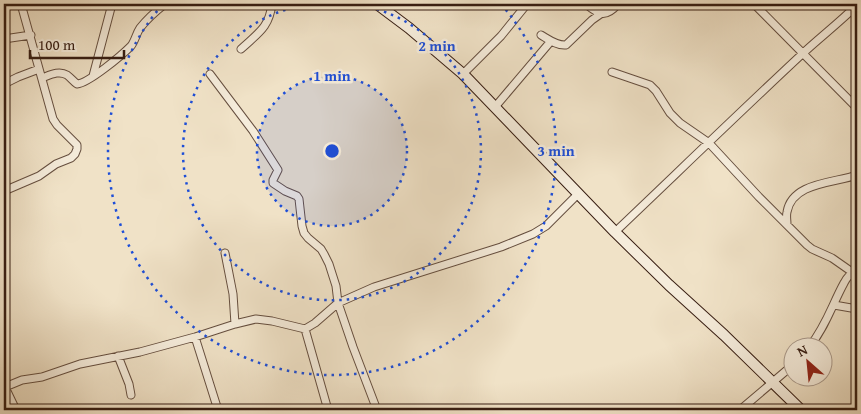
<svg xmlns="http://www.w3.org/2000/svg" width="861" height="414" viewBox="0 0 861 414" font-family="'Gentium Book Plus',serif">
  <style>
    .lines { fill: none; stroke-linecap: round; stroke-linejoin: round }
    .street-casing { stroke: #654e3f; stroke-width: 9 }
    .secondary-casing { stroke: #371d12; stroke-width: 12 }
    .street { stroke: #f5ecdb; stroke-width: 7 }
    .secondary { stroke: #f5ecdb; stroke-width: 10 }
    .ring { fill: none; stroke: #1d4ed8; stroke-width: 2.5; stroke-dasharray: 2.5 5 }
    .centre { fill: #1d4ed8; stroke: #f5ecdb; stroke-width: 2.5 }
    .ring-label { font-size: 15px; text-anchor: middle; font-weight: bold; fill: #1d4ed8; stroke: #f5ecdb; stroke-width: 5; stroke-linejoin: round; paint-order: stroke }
  </style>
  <rect width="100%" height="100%" fill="#f0e2c7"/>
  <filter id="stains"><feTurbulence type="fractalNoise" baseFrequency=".004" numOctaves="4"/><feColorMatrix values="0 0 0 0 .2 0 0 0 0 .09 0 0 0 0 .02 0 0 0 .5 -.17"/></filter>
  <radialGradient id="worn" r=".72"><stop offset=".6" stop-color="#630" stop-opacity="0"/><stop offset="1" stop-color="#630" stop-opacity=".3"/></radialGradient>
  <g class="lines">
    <defs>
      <path id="street" d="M586 4C599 15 606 18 618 4
        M754 4 857 108
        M541 35C548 39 557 46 566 45L592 20 602 13
        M4 39 31 35
        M241 49C258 33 269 28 272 4
        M612 72 650 85 656 91 670 113 680 123 709 143 759 197 807 245 812 249 832 258 852 272
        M210 74 253 131 278 170 273 180V183L285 191 297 196 299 199 302 226 304 233 308 238 321 249 324 254 329 264 336 286 338 303 353 347 377 410
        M463 74 501 36 527 4
        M93 76 112 4
        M42 78C50 75 59 70 67 75 71 78 73 81 77 84 89 83 122 55 131 46 135 41 136 34 140 28 147 19 156 11 165 4
        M4 84 18 77 39 69
        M495 107 551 41
        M4 191 39 176 56 164 71 158 75 154 77 149V145L57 125 53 119 21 4
        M787 224C787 220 786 216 787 212 792 182 835 183 857 175
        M615 232C677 173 738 114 800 56 819 38 839 23 857 5
        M225 253 233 294 235 324
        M834 305 857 309
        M305 329 328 410
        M195 337 218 410
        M810 346C826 326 832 305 844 283 847 277 850 273 857 271
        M118 356 129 384 131 395
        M4 385 16 410
        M5 387 22 380 42 377 80 364 140 352 195 337 235 324 256 319 272 321 305 329 315 323 338 303 374 287 501 247 533 234 546 226 578 194
        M740 410 794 364"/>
      <path id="secondary" d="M377 4 409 28 463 74 615 232 669 285 724 335 801 410"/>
    </defs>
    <use href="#street" class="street-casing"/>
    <use href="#secondary" class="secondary-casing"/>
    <use href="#street" class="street"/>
    <use href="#secondary" class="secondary"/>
  </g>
  <circle cx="332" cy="151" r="75" fill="#1d4ed8" fill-opacity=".12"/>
  <g class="ring">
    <circle cx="332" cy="151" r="75"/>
    <path d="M355 4A149 149 0 1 1 309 4"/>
    <path d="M501 4A224 224 0 1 1 163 4"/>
  </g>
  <circle cx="332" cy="151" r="8" class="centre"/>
  <g class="ring-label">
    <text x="437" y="51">2 min</text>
    <text x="332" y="81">1 min</text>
    <text x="556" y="156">3 min</text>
  </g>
  <rect width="861" height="414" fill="none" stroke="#f0e2c7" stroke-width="20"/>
  <rect x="5" y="5" width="851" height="404" fill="none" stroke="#371d12" stroke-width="2.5"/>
  <rect x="10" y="10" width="841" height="394" fill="none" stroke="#371d12"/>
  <g transform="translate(808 362) rotate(333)"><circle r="24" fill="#f5ecdb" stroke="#a9998b"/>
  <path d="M0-4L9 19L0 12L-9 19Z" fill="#8f2418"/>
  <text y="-8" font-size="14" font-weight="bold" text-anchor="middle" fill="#371d12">N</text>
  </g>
  <path d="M30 50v8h94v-8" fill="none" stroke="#371d12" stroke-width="2.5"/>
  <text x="38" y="50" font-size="15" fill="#371d12" stroke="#f5ecdb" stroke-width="4" paint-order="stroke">100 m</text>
  <rect width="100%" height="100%" filter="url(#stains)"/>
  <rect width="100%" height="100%" fill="url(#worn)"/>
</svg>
